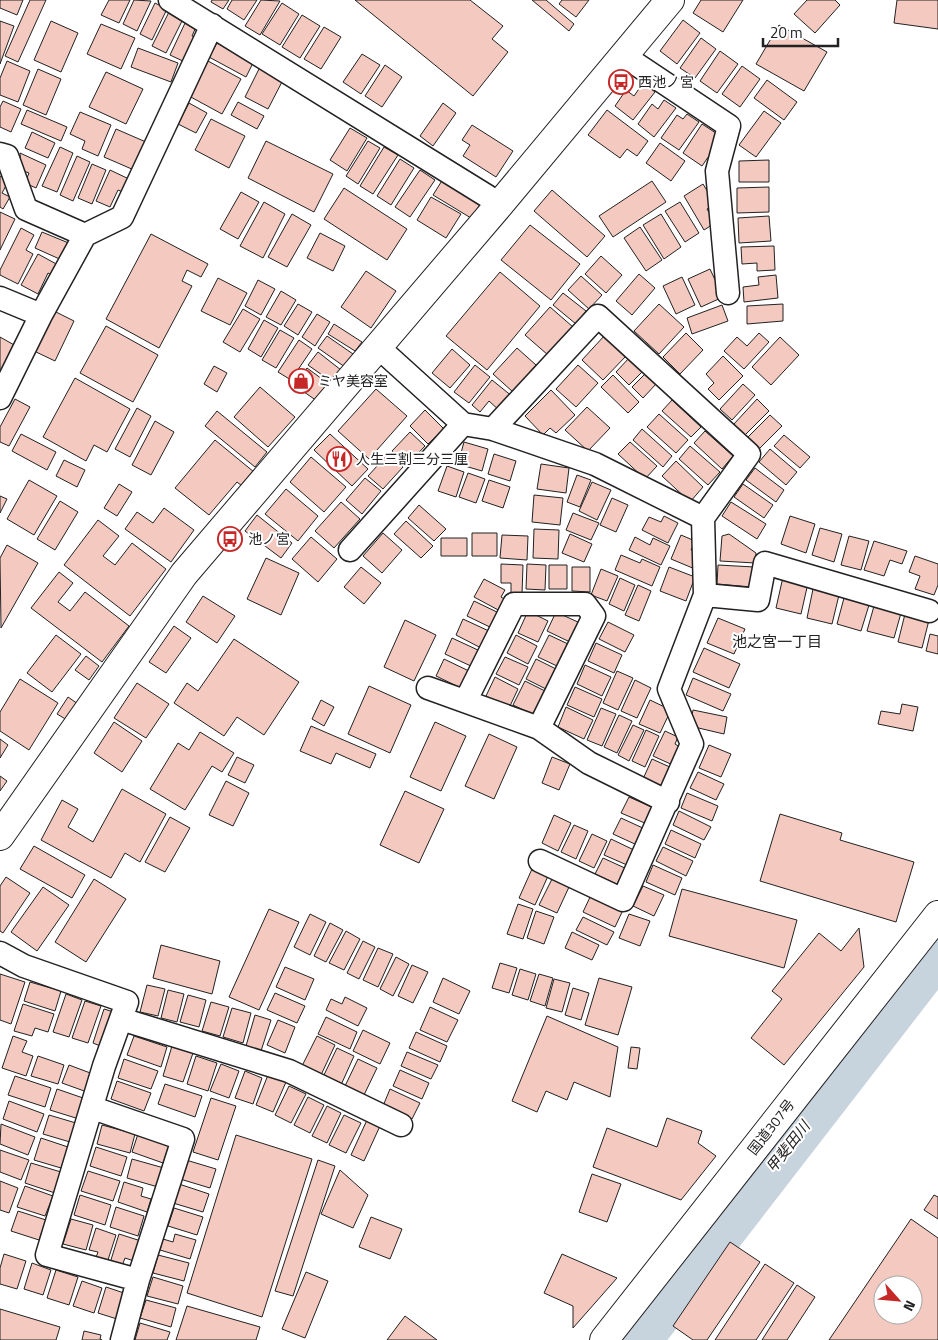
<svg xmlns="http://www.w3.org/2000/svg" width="938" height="1340" viewBox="0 0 938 1340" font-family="'Titillium Web','Noto Sans JP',sans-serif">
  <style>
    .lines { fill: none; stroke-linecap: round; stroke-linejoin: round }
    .river { stroke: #c7d3dd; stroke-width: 45 }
    .building { fill: #f3c9c0; stroke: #222; fill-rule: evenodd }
    .minor-casing { stroke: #222; stroke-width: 25 }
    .tertiary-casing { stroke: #222; stroke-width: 30 }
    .trunk-casing { stroke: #222; stroke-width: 30 }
    .minor { stroke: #fff; stroke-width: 22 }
    .tertiary { stroke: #fff; stroke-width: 28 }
    .trunk { stroke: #fff; stroke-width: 28 }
    .labels { text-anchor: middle; stroke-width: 4; stroke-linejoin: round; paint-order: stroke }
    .poi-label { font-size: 14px; fill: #222; stroke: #fff; text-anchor: start }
    .street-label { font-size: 14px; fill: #222; stroke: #fff }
    .neighbourhood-label { font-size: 15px; fill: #222; stroke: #fff }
    .water-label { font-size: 15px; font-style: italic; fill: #222; stroke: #fff }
  </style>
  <rect width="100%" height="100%" fill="#fff"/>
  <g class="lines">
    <path class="river" d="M639 1340 938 953"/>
  </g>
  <path class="building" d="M0 0H23L17 15 0 8Z
    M30 0H46L18 62 5 56Z
    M109 0H130L119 23 101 15Z
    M134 0 151 1 137 31 123 24Z
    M212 0H229L223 9 211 2Z
    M232 0H257L244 20 227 9Z
    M261 0 280 1 260 35 245 26Z
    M355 0H470L503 26 492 39 508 52 473 96Z
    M532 0H546L574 24 569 31Z
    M562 0H589L576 17 559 4Z
    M701 0H743L723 32 693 13Z
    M807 0H835L840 5 815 33 794 14Z
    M897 0H938V29L894 23Z
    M155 3 167 9 152 40 140 34Z
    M282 3 299 14 280 45 262 34Z
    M170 10 184 17 166 53 152 46Z
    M302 15 320 26 300 58 282 47Z
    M683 20 700 33 677 64 660 51Z
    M0 21 14 26 0 64Z
    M51 21 78 33 61 72 34 60Z
    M186 21 196 27 192 36 199 39 187 63 170 55Z
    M101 24 135 38 121 69 87 54Z
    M779 25 827 52 804 91 756 64Z
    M324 27 341 37 321 69 304 59Z
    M701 38 716 49 695 78 680 68Z
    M217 43 253 63 246 77 209 57Z
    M138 48 178 63 171 82 131 67Z
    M720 51 738 64 717 93 700 81Z
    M362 54 380 65 361 94 343 82Z
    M7 61 30 71 18 102 0 95V78Z
    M208 61 241 79 222 114 189 96Z
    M261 65 284 78 268 109 245 97Z
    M385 65 402 77 382 107 365 96Z
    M742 66 760 79 740 107 722 94Z
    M38 69 61 79 46 115 23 105Z
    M106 72 143 89 126 124 89 107Z
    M767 80 797 102 784 120 754 98Z
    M643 83 655 92 633 120 615 106 626 90 634 96Z
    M664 100 676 108 654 137 638 124 652 104 658 109Z
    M3 101 21 109 11 132 0 127V107Z
    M238 102 264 116 257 129 231 115Z
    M189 103 207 113 196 133 178 124Z
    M443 103 456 113 433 146 420 136Z
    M27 110 67 127 61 141 21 124Z
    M607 110 648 141 637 156 627 149 620 158 588 135Z
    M764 111 781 123 756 157 739 145Z
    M80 112 111 125 98 156 82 149 85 141 70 134Z
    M687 114 699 122 679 150 661 138 677 115 683 119Z
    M211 119 245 136 229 168 195 150Z
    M702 124 722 137 702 166 683 153Z
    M472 125 513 151 496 177 463 156 470 145 462 140Z
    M350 128 367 138 347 171 330 160Z
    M116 129 146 142 134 170 104 157Z
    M32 132 55 143 48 158 25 148Z
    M266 141 333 174 314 212 248 178Z
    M368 141 380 148 358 184 346 176Z
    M660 143 685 161 671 181 646 163Z
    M60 147 73 153 57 192 42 186Z
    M384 147 398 155 373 194 360 186Z
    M20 153 46 165 36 188 25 183 29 173 21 170Z
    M77 156 90 162 73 201 60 195Z
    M400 159 414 168 391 205 377 196Z
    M769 160V182H739V161Z
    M92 164 106 170 92 204 78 198Z
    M110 170 131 180 125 193 118 190 110 207 96 201Z
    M420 170 435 180 410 217 395 207Z
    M0 176 9 180 2 193 10 197 3 209 0 207Z
    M443 179 481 203 471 218 433 195Z
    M652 181 666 202 613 237 599 216Z
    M703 184 715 204 707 209 715 223 704 230 684 196Z
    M769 187V212L737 213V188Z
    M344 188 407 229 387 260 324 219Z
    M552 190 605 236 587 257 534 211Z
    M241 192 259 202 238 239 220 229Z
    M431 197 461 214 446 238 417 220Z
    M264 202 285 214 263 258 240 246Z
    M680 202 699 233 685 242 665 211Z
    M0 212 15 219 0 250Z
    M292 214 311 225 287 267 268 257Z
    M661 214 681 247 664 259 643 225Z
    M769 216 771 241 739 243 738 218Z
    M530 225 580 264 551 300 501 260Z
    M640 227 662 260 646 271 624 238Z
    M21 228 34 235 26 250 33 254 18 284 0 275V270Z
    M42 232 71 244 64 261 35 248Z
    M320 233 345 246 333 271 307 258Z
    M151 234 208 264 201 277 187 270 182 281 192 286 159 348 106 319Z
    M774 246 775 270 757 271V263L742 264 741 247Z
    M38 254 60 266 55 277 48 273 38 294 21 285Z
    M601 256 622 275 606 293 585 274Z
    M710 269 723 297 701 307 688 279Z
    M366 271 396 291 371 328 341 307Z
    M500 272 540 306 487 370 446 336Z
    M639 274 655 288 632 315 616 301Z
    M776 275 778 298 744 302 743 287 759 285 758 277Z
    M581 276 602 295 589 309 568 290Z
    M682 277 695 305 676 314 663 286Z
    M218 278 247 293 230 325 201 311Z
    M258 280 275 289 261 315 245 306Z
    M281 291 296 300 281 325 266 317Z
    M563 293 586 311 576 324 553 305Z
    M298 304 312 312 298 335 284 326Z
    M659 304 684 327 659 354 634 331Z
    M783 304V321L747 324V306Z
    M722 305 728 321 692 334 687 318Z
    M550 307 573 327 548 355 525 335Z
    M243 309 260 319 240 352 223 342Z
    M54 311 74 321 55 361 34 351Z
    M317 314 330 322 315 346 302 337Z
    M264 320 278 328 261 357 248 349Z
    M334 324 362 342 355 351 328 334Z
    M106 326 158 355 133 402 80 373Z
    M280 330 294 338 276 368 262 360Z
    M686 333 703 350 680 374 663 357Z
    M759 333 769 342 744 369 724 351 737 337 747 346Z
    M605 335 627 355 603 380 582 360Z
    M327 336 353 354 345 367 318 348Z
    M0 337 16 346 0 374Z
    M780 337 799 355 771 385 752 367Z
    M299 340 312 349 291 380 278 372Z
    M517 348 536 365 513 392 493 374Z
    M452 349 470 365 450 388 432 373Z
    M318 352 341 370 332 382 308 365Z
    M723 356 743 376 719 400 708 389 714 383 706 374Z
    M630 357 644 370 629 385 616 372Z
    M475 365 490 377 469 403 454 392Z
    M578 365 598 383 576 407 556 389Z
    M214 366 227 373 217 392 204 384Z
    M307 368 329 384 317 401 294 385Z
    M646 373 657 383 643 398 632 387Z
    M613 375 639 402 628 413 601 387Z
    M75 378 130 409 107 452 94 445 86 461 43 437Z
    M492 380 513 397 501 412 489 401 480 412 472 405Z
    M743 384 755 395 732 420 720 409Z
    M260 387 295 417 268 447 234 417Z
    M376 389 407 416 369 459 338 431Z
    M551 390 575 415 556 433 550 428 543 435 525 416Z
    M15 399 30 407 9 446 0 442V427Z
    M757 399 769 411 745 435 734 424Z
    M672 400 701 427 691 437 662 411Z
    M587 407 610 428 588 451 565 430Z
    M137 408 151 416 130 457 115 449Z
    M425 410 444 429 428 444 410 426Z
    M217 411 267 452 255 467 205 426Z
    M659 414 688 440 676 453 647 427Z
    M770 415 782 426 758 450 747 438Z
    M155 421 174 432 151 475 132 465Z
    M642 429 672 456 663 467 633 440Z
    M705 431 733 456 722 469 694 443Z
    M410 432 425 446 407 465 392 451Z
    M21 434 56 452 47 470 12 451Z
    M330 434 368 469 352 486 314 450Z
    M784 435 810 457 800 468 774 446Z
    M215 440 254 472 242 486 237 482 209 515 175 488Z
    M464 442 488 449 482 471 458 464Z
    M630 442 657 466 645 479 618 454Z
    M690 446 720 472 708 485 679 459Z
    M770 449 797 472 786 485 759 462Z
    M388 454 403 467 383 489 368 476Z
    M494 454 516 461 510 481 488 474Z
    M311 457 346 487 324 512 290 482Z
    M64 460 85 470 77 487 56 476Z
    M676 461 703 487 690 502 662 476Z
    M541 464 569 468 566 493 537 489Z
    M447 466 464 472 456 497 438 491Z
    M755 468 784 490 776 502 746 480Z
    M468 473 485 479 476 503 459 497Z
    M577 475 591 480 580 507 567 502Z
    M365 478 381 491 362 514 346 500Z
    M29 480 57 496 34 535 7 519Z
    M489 480 510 487 503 508 482 501Z
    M592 482 611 490 597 520 579 511Z
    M119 484 132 492 117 516 104 508Z
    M743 484 773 505 764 518 734 497Z
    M286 489 318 516 298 541 265 514Z
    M534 495 563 498 560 525 532 522Z
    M0 496 7 499 0 513Z
    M612 498 628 505 616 532 600 525Z
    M60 501 78 512 55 550 37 539Z
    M341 502 360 519 334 548 315 531Z
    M731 502 766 524 757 539 722 516Z
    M419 505 446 529 434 541 408 518Z
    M164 508 194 530 171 562 125 529 137 512 153 523Z
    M573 513 599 523 591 540 566 530Z
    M257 515 292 543 281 558 245 531Z
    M664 516 678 523 668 543 642 530 649 517 661 522Z
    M790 516 815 524 806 553 781 544Z
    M98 520 119 536 103 556 115 565 132 543 166 569 130 616 64 565Z
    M406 521 433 546 421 558 394 534Z
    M820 528 842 534 834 562 812 555Z
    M534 529 559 530 558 559 533 558Z
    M383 533 402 550 382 573 363 556Z
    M472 533H497V556H472Z
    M570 534 592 544 584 562 562 553Z
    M729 534 756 553 755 563 720 561 722 536Z
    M502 535 528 536 527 560 500 558Z
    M681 535 695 541 691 550 701 554 695 569 671 559Z
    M849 536 869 541 861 570 841 565Z
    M311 537 337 559 318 582 292 559Z
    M635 537 650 545 653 538 670 546 661 565 629 550Z
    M441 538H467V556H441Z
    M874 541 907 551 902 564 890 560 884 576 864 570Z
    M7 545 38 563 1 628 0 558Z
    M621 555 640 563 642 559 660 567 652 586 615 570Z
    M915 556 938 564V585L934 595 915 589 920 576 909 572Z
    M266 558 299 573 281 615 247 599Z
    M501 564 523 565 522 594 511 593V583H501Z
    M527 564 546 565 545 590 526 589Z
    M549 565H567V589H549Z
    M718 565 754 567 752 587 717 584Z
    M361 567 381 583 364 604 344 587Z
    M572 567H590V592L572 591Z
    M669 567 695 577 686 601 660 591Z
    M601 569 618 576 607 601 591 595Z
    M59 572 73 583 58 602 70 611 85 592 129 626 102 662 31 608Z
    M783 577 808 583 801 614 776 608Z
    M620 578 635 585 624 611 609 604Z
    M484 579 505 590 501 597 508 601 502 612 474 597Z
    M638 585 651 591 639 621 625 615Z
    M813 589 839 595 832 624 807 618Z
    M203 596 235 616 217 643 186 622Z
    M844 598 869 605 861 631 837 624Z
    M474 601 501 614 494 629 467 616Z
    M874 606 901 613 894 638 867 631Z
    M528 611 548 621 538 642 518 633Z
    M556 612 580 623 570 642 547 631Z
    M905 614 929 620 922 648 898 642Z
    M718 618 745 629 734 654 707 643Z
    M463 619 491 632 483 649 456 635Z
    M405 620 436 635 414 681 384 667Z
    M608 622 634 635 625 652 599 639Z
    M174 626 191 638 166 673 149 662Z
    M930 634 938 636V654L926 651Z
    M56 635 81 654 52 692 27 673Z
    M516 635 537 646 528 664 507 653Z
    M549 635 568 644 557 666 538 657Z
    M452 638 480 651 473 667 445 654Z
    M234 639 299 682 264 735 237 717 224 736 174 703 187 683 198 691Z
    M596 643 622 655 614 673 588 661Z
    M704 648 740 664 729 688 693 672Z
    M86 656 99 666 89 680 75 670Z
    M505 657 528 667 519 685 496 674Z
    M444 659 471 672 463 689 436 676Z
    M536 659 556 669 546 689 526 679Z
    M585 665 611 677 602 696 577 684Z
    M617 671 633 678 618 710 603 703Z
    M495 677 518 689 509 708 486 696Z
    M693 678 731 694 723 711 686 695Z
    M20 679 58 703 29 750 0 731V712Z
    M635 680 651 688 637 718 621 711Z
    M525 681 545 691 534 715 513 705Z
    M137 683 169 704 146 738 114 718Z
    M369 686 411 705 390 753 348 734Z
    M575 687 602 699 594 717 567 705Z
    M68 697 78 704 67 720 57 714Z
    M321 700 334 707 324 726 312 719Z
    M650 700 671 710 660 733 639 724Z
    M902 704 918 707 913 731 878 724 881 711 900 714Z
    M566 707 593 720 584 739 558 727Z
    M601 708 616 714 602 746 587 740Z
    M693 710 727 717 724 734 690 726Z
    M619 715 632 721 617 753 604 747Z
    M114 722 142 741 122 772 94 753Z
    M435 722 466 736 441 791 410 777Z
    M633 725 644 730 629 761 618 755Z
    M311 726 376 754 370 768 336 753 331 764 300 751Z
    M646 730 659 736 645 767 632 761Z
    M665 731 678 737 675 744 680 747 675 766 653 756Z
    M200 732 234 753 222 772 212 766 185 810 150 789 178 743 189 750Z
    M489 734 517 747 494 799 465 786Z
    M0 739 8 745 0 758Z
    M709 745 731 754 721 777 699 768Z
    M237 757 254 765 245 783 228 775Z
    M552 757 570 764 559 790 542 783Z
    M652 759 672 768 664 788 643 779Z
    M698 772 724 784 716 800 690 788Z
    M0 776 7 781 0 791Z
    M226 781 249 793 233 826 209 815Z
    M122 789 166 814 140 862 125 853 111 878 41 840 62 800 78 809 68 827 93 842Z
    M405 791 444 809 419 863 380 845Z
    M687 793 718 806 712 821 681 808Z
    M629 797 654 808 647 824 621 813Z
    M679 811 711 827 704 840 673 825Z
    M780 814 842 833 840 840 914 862 896 922 760 881Z
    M554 815 571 823 558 851 542 843Z
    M170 817 190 828 165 872 145 862Z
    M621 818 645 829 637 845 613 834Z
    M574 825 588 831 576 859 561 852Z
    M671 830 701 844 695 858 665 844Z
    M592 834 607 841 594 868 579 861Z
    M611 839 634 850 627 865 604 855Z
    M34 846 85 875 72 898 20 869Z
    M663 847 693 861 686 876 656 861Z
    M603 858 627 869 619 885 595 874Z
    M653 865 682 878 675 895 646 882Z
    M532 869 548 876 535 905 519 898Z
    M6 877 30 893 3 933 0 931V886Z
    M94 879 126 899 86 962 55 942Z
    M552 879 569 887 557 913 539 905Z
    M643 886 664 895 654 916 633 906Z
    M43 887 69 905 37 951 11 932Z
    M682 889 797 920 784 968 669 936Z
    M591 895 623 910 615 927 583 912Z
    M518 904 533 909 523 939 507 934Z
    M269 909 299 922 259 1010 229 997Z
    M536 911 554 917 544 944 527 938Z
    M310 914 326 922 310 955 294 947Z
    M629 914 650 921 640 946 619 938Z
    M583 917 614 932 607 945 576 930Z
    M330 923 343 930 326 962 314 956Z
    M859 928 864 967 784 1065 751 1038 782 999 772 991 819 933 841 951Z
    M346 931 360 939 344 970 329 963Z
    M572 932 599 945 592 960 565 948Z
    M363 941 375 947 359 979 347 973Z
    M161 945 220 961 212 994 153 978Z
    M378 948 393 954 378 987 363 980Z
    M396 957 409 964 393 996 380 989Z
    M500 963 517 968 509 993 492 988Z
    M412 965 428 972 413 1003 398 996Z
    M285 967 314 979 305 1000 276 987Z
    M520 969 536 974 528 1000 512 995Z
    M0 974 25 982 11 1024 0 1020Z
    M539 974 553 978 545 1006 530 1001Z
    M443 978 470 991 459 1014 433 1002Z
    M599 978 632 987 618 1035 585 1025Z
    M554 979 570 983 562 1012 546 1008Z
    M30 982 61 991 55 1011 24 1001Z
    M147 985 165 989 158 1016 140 1012Z
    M573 988 589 993 581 1020 565 1015Z
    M168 990 184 994 177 1022 161 1018Z
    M275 993 305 1006 297 1023 267 1010Z
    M66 994 82 1000 69 1037 53 1032Z
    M188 995 206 1000 199 1027 180 1022Z
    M345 997 367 1008 358 1026 326 1010 331 999 342 1004Z
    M85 1001 101 1006 88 1043 72 1038Z
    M211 1002 229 1007 220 1036 202 1031Z
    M23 1004 54 1014 48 1032 35 1028 32 1036 14 1031Z
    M430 1007 458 1020 447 1042 420 1030Z
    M232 1008 251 1013 243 1043 223 1037Z
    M104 1009 117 1013 105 1048 93 1043Z
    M255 1015 271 1020 261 1051 246 1046Z
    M547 1016 618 1047 610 1097 574 1082 567 1100 546 1091 537 1112 512 1101Z
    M326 1017 357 1032 350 1049 318 1034Z
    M278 1020 295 1027 285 1053 267 1045Z
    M363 1030 390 1043 380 1064 353 1051Z
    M416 1032 447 1046 440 1062 409 1048Z
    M13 1036 27 1041 22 1052 33 1056 26 1076 2 1068Z
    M134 1036 167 1047 161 1067 127 1055Z
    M317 1036 335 1045 321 1075 302 1066Z
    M172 1046 193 1053 183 1082 163 1076Z
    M631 1047 640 1048 637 1069 628 1068Z
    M337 1048 354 1056 341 1085 323 1077Z
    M407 1052 438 1065 431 1079 401 1066Z
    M38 1056 64 1065 58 1084 31 1076Z
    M196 1056 217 1063 208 1091 187 1084Z
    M124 1059 158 1071 151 1089 118 1078Z
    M358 1059 377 1068 364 1095 345 1086Z
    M221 1064 239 1071 229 1098 210 1091Z
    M69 1065 93 1074 87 1092 62 1083Z
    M400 1070 429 1083 422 1099 393 1086Z
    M245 1071 262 1078 253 1104 235 1098Z
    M268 1075 286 1082 273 1112 256 1105Z
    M15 1076 51 1088 45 1107 8 1095Z
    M117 1081 151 1093 144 1111 111 1099Z
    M165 1084 202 1096 195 1117 158 1104Z
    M289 1086 306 1094 291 1123 275 1115Z
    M57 1089 86 1099 79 1119 50 1110Z
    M390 1089 420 1103 412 1119 383 1106Z
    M308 1097 324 1105 310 1133 294 1125Z
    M211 1098 236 1106 218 1160 193 1152Z
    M9 1101 44 1114 37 1132 3 1119Z
    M327 1106 341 1113 327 1143 312 1136Z
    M49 1115 76 1123 70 1142 43 1134Z
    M344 1115 361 1123 346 1153 329 1145Z
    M667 1118 702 1131 698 1143 716 1156 681 1200 593 1167 607 1128 657 1147Z
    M367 1120 380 1126 364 1161 351 1155Z
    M1 1124 35 1137 28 1155 0 1144Z
    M102 1125 135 1134 130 1153 97 1144Z
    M138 1134 169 1145 163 1163 132 1152Z
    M236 1135 312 1159 262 1317 187 1293Z
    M41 1138 68 1147 61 1168 34 1160Z
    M96 1147 127 1157 121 1176 90 1166Z
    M0 1150 29 1160 21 1180 0 1172Z
    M132 1159 164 1168 158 1187 127 1178Z
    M186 1160 216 1169 210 1188 180 1179Z
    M318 1160 335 1166 293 1296 275 1291Z
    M31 1163 61 1172 55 1193 25 1183Z
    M340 1170 368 1195 353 1228 321 1214Z
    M88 1171 120 1181 113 1201 81 1191Z
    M592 1174 621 1184 607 1222 579 1212Z
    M0 1181 18 1188 9 1213 0 1210Z
    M124 1182 143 1188 141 1196 151 1199 147 1212 118 1202Z
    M179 1184 209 1194 203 1212 173 1203Z
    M25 1186 53 1196 45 1216 17 1207Z
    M80 1195 111 1205 105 1225 74 1215Z
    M934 1195 938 1197V1219L924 1210Z
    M116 1207 144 1216 138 1236 110 1227Z
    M174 1208 203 1217 197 1235 168 1226Z
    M18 1211 46 1220 39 1240 11 1231Z
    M371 1217 402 1229 390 1259 359 1247Z
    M71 1219 93 1225 86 1250 63 1244Z
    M911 1219 938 1238V1340H829ZM883 1285H913V1315H883Z
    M96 1228 116 1235 107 1263 95 1260 98 1252 89 1250Z
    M119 1234 141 1241 134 1261 125 1258 122 1266 110 1263Z
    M175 1234 196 1240 190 1259 160 1250 163 1239 173 1242Z
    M730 1242 760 1262 707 1340H693L673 1326Z
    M4 1254 26 1261 17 1289 0 1284V1268Z
    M562 1254 617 1278 573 1328V1306L544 1293Z
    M158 1255 189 1263 184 1281 153 1273Z
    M32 1263 51 1270 43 1295 24 1289Z
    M765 1264 794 1283 756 1340H715Z
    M56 1270 78 1277 69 1305 47 1298Z
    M306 1272 328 1281 305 1338 282 1329Z
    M153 1277 183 1286 178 1304 147 1296Z
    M82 1281 102 1288 94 1313 73 1306Z
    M797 1285 815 1297 787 1340H762Z
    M106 1287 124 1293 117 1319 98 1313Z
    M146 1300 176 1308 171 1327 140 1318Z
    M187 1306 260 1327 256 1340H176Z
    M0 1309 60 1327 56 1340H0Z
    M405 1316 437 1340H387Z
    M140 1323 170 1332 167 1340H135Z
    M84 1331 101 1335 100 1339 102 1340H82Z"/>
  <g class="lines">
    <defs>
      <path id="minor" d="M170 0 500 204
        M624 56 729 126 717 171 728 293
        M0 154 7 156 26 209 85 235
        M0 298 41 315
        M378 347 463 424 493 429 595 464 703 518 749 454 598 316 493 429
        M0 398 41 315 85 235 122 217 212 25
        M350 550 463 424
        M705 595 758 600 765 563 929 611
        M428 688 539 728 589 763 668 802
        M466 700 514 604H585L594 616 539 728
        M540 861 623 900 692 744 669 689 705 595 703 518
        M0 953 24 966 127 1002 104 1066 47 1255 138 1280
        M121 1019 289 1071 401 1125
        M93 1108 183 1139 138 1280 122 1340"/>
      <path id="tertiary" d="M0 836 184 574 500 204 670 0"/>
      <path id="trunk" d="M604 1340 938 915"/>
    </defs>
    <use href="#minor" class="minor-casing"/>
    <use href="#tertiary" class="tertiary-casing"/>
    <use href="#trunk" class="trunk-casing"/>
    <use href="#minor" class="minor"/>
    <use href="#tertiary" class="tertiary"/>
    <use href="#trunk" class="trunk"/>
  </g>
  <defs>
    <symbol id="bus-ring" viewBox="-11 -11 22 22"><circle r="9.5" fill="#fff" stroke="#c62828" stroke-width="1.5"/><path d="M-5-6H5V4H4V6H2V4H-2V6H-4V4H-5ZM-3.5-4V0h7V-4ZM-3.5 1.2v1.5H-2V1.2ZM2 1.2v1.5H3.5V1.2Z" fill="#c62828"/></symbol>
    <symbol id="shop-ring" viewBox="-11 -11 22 22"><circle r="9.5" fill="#fff" stroke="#c62828" stroke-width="1.5"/><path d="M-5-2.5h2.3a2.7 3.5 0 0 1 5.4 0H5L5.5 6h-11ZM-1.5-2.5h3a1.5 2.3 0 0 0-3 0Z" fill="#c62828"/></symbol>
    <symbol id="restaurant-ring" viewBox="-11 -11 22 22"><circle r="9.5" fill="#fff" stroke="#c62828" stroke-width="1.5"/><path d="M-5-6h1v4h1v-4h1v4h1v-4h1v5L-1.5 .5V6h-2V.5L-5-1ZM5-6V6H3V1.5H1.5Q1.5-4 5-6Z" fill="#c62828"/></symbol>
  </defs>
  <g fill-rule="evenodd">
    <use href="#bus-ring" x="607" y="68" width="28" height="28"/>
    <use href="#shop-ring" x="287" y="367" width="28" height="28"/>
    <use href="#restaurant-ring" x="325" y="445" width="28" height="28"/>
    <use href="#bus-ring" x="216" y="525" width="28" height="28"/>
  </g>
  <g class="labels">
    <g class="poi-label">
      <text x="638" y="87">西池ノ宮</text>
      <text x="318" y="386">ミヤ美容室</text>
      <text x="356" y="464">人生三割三分三厘</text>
      <text x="248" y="544">池ノ宮</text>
    </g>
    <g class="street-label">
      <text transform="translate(771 1127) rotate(-52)" y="5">国道307号</text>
    </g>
    <g class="neighbourhood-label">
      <text x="777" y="647">池之宮一丁目</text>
    </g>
    <g class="water-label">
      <text transform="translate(788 1147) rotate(-52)" y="5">甲斐田川</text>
    </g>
  </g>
  <g transform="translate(898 1300) rotate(117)"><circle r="24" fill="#ffffff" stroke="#a7a7a7"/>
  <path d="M0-4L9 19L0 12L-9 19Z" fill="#c62828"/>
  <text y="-8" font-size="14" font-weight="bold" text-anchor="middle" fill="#222222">N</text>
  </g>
  <path d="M763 38v8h75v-8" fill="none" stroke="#222222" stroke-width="2.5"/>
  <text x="770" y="38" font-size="15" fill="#222222" stroke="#ffffff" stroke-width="4" paint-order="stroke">20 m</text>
</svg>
